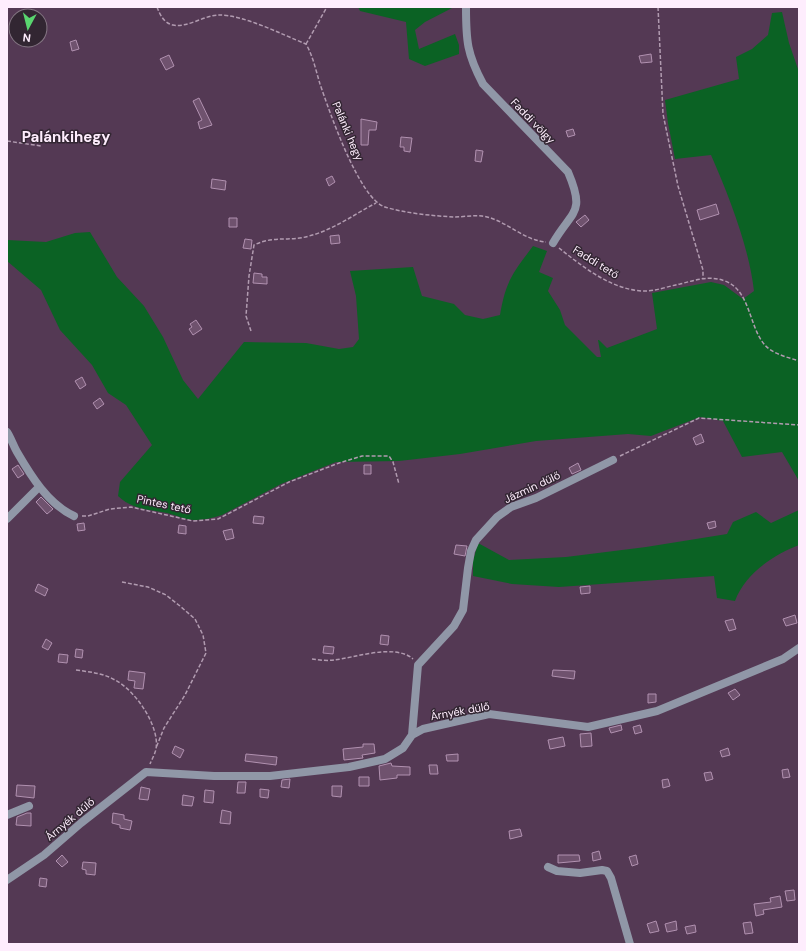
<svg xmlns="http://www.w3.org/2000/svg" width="806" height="951" viewBox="0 0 806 951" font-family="'DM Sans',sans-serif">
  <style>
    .green { fill: #0b6224 }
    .building { fill: #6f526e; stroke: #b191b0 }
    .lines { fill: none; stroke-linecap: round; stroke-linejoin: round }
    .path { stroke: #b19bb0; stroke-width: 1.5; stroke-dasharray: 4 2; stroke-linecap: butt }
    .street { stroke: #9097a7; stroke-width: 8 }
    .labels { text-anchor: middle; stroke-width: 3; stroke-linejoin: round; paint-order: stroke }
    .street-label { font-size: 11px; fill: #feedfd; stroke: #322632 }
    .district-label { font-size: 15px; font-weight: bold; fill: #feedfd; stroke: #322632 }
  </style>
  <rect width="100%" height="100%" fill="#543954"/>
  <path class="green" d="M358 7H454L425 22 415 30 419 49 455 34 459 45V54L425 66 409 59 406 22 360 11Z
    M782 12 789 43 799 72V481L782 452 742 457 723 421 700 417 651 436 628 434 536 441 460 454 399 461 336 462 281 484 222 515C213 518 203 520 194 520 185 520 176 515 167 513 148 509 133 510 118 496L120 482 152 445 126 405 108 393 92 365 60 330 41 290 7 261V240L46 242 75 233 90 232 117 277 144 306 163 337 183 380 198 399 244 342 306 343 339 349 353 347 359 339 356 296 350 271 413 267 422 296 454 304 465 315 483 319 500 315C506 280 513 273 533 246L547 251 539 272 553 278 548 291 560 310 565 325 597 357H601L598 340H599L607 348 657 329 652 293 711 282 724 285 743 299 754 291C749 247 729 196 711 155L675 159 668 123 665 100 739 79 736 57 752 49 768 35 772 13Z
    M799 510V545C773 555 745 574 735 601L717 598 714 576 559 587 512 584 473 576V561L478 543 509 560 566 557 646 547 727 534 733 522 756 512 771 523Z"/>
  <path class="building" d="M76 40 79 49 72 51 70 42Z
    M651 54 652 62 641 63 639 56Z
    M169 55 174 66 166 70 160 59Z
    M199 98 212 125 200 129 198 122 202 120 193 101Z
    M361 119 377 122 376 130H369L368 145H361Z
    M573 129 575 135 568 137 566 131Z
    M401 137 412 138 410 152 404 151V147H400Z
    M476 150 483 151 481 162 475 161Z
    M332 176 335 182 329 186 326 179Z
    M212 179 226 181 225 190 211 188Z
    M716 204 719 214 700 220 697 210Z
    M585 215 589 220 581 227 576 222Z
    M229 218H237V227H229Z
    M339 235 340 243 331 244 330 236Z
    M245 239 252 240 251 249 243 248Z
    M254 273 262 274V277H267V284L253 283Z
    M196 320 202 329 193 335 189 329 192 327 190 324Z
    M82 377 86 385 80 389 75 381Z
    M100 398 104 404 97 409 93 403Z
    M701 434 704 442 696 445 693 438Z
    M578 463 581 470 572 474 569 468Z
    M18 465 24 474 18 478 12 469Z
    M364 465H371V474H364Z
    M41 497 53 509 47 514 36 502Z
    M254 516 264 517 263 524 253 523Z
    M715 521 716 527 709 529 707 523Z
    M84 523 85 530 78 531 77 524Z
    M179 525 186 526V534L178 533Z
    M232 529 234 538 226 540 223 531Z
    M456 545 467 546 465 556 454 554Z
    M38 584 48 589 45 596 35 591Z
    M590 586V593L581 594 580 587Z
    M795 615 797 623 786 626 783 619Z
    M733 619 736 629 729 631 725 621Z
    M381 635 389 636 388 645 380 644Z
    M46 639 52 643 48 650 42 647Z
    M324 646 334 647 333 654 323 653Z
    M76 649 83 650 82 658 75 657Z
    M59 654 68 655 67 663 58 662Z
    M553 670 575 671 574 679 552 676Z
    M129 671 145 673 143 689 134 688 135 681 128 680Z
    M735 689 740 695 733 700 728 693Z
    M648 694H656V702L648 703Z
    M621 725 622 730 611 733 609 728Z
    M640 725 642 732 635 734 633 727Z
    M591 733 592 746 581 747 580 734Z
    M563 737 565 746 550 749 548 740Z
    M363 744H374L375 753 362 755 363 758 344 760 343 749 363 747Z
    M175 746 184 750 180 758 172 753Z
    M728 748 730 755 722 757 720 751Z
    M246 754 277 757 276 765 245 761Z
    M458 754V761H447L446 755Z
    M391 763 392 766 410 767V775H397V778L380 780 379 766Z
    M429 765H437L438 774H430Z
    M788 769 790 777 783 778 782 770Z
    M711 772 713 779 706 781 704 773Z
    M359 777H369V786H359Z
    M290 779 289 788 281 787 282 780Z
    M668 779 670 786 663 788 662 780Z
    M238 782H246L245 793H237Z
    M17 785 35 786 34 798 16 796Z
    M332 786H342L341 797 332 796Z
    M141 787 150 789 148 800 139 799Z
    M260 789 269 790 268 798 260 797Z
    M205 790 214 791 213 803 204 802Z
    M183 795 194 797 192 806 182 805Z
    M222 810 231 812 230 824 220 823Z
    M27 813H31V826L16 825 17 817Z
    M113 813 124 815V819L132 821 130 830 120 828V825L112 823Z
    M520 829 522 836 510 839 509 831Z
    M599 851 601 859 593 861 592 853Z
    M62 855 68 862 62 867 56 861Z
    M558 855H579L580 861 558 863Z
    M636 855 638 864 632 866 629 857Z
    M83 862 96 863 95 875 86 874V870L82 869Z
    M40 878 47 879 46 887 39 886Z
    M794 890 795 900 787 901 785 891Z
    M780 896 782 907 763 910 764 914 756 916 754 904 771 902 770 898Z
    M656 921 659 931 650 933 647 924Z
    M676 921 677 930 667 932 665 924Z
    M751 922 753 933 745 934 743 923Z
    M695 925 696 932 687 934 685 927Z"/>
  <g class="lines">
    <path class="path" d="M157 7C160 15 164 23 173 25 187 28 203 16 218 15 242 14 283 35 306 44 313 56 316 71 320 84 329 110 359 199 385 207 404 213 434 216 454 217 463 217 473 215 482 216 505 219 522 240 546 242
      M658 7 663 114 678 186 703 270V278
      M306 44 327 7
      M7 141 41 146
      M559 248C583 267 613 291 645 291 656 291 669 286 680 284 696 280 709 275 725 281 750 290 749 326 764 344 772 354 787 357 799 361
      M251 331 246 316 249 276 254 245C275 235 290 242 309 236 333 230 355 214 376 203
      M620 456 699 418 799 425
      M82 516H88L110 509 131 507 193 521 218 519 289 482 339 463 362 456H389L393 462 399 484
      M122 582 148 587 166 595 180 606 195 619 203 635 206 653 185 695 164 728 156 748
      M312 659C319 660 327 661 334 660 354 658 395 643 413 659
      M76 670C90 672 103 673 115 680 135 690 160 726 156 749 155 754 152 759 150 764"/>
    <path class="street" d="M466 7C466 41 467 54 483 84L568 172C586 214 572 210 553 243
      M7 432C11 438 13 445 17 452 31 476 48 504 74 516
      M7 519 39 487
      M412 735 418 665 454 626 463 610 468 568 471 551 476 540 497 517 511 507 536 498 613 460
      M7 815 29 806
      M548 867 557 871 580 873 602 870 607 871 611 878 630 944
      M7 880 44 855 81 823 146 772 214 776H270L349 767 385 759 403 748 412 735 423 729 489 714 588 727 657 711 783 659 799 648"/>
  </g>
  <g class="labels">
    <g class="street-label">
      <text transform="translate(533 121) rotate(46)" y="4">Faddi völgy</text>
      <text transform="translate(348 131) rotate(67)" y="4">Palánki hegy</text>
      <text transform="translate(596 262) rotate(32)" y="4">Faddi tető</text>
      <text transform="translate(532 487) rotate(-25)" y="4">Jázmin dűlő</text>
      <text transform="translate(164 504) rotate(12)" y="4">Pintes tető</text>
      <text transform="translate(460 711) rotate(-10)" y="4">Árnyék dűlő</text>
      <text transform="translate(70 819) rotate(-40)" y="4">Árnyék dűlő</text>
    </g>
    <g class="district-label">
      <text x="66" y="142">Palánkihegy</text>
    </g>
  </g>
  <rect width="806" height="951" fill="none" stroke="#feedfd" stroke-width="16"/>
  <g transform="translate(28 28) rotate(187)"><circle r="19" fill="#322632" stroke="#847683"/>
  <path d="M0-3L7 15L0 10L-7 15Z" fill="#59d56f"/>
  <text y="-6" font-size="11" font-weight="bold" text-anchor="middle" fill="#feedfd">N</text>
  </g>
</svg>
